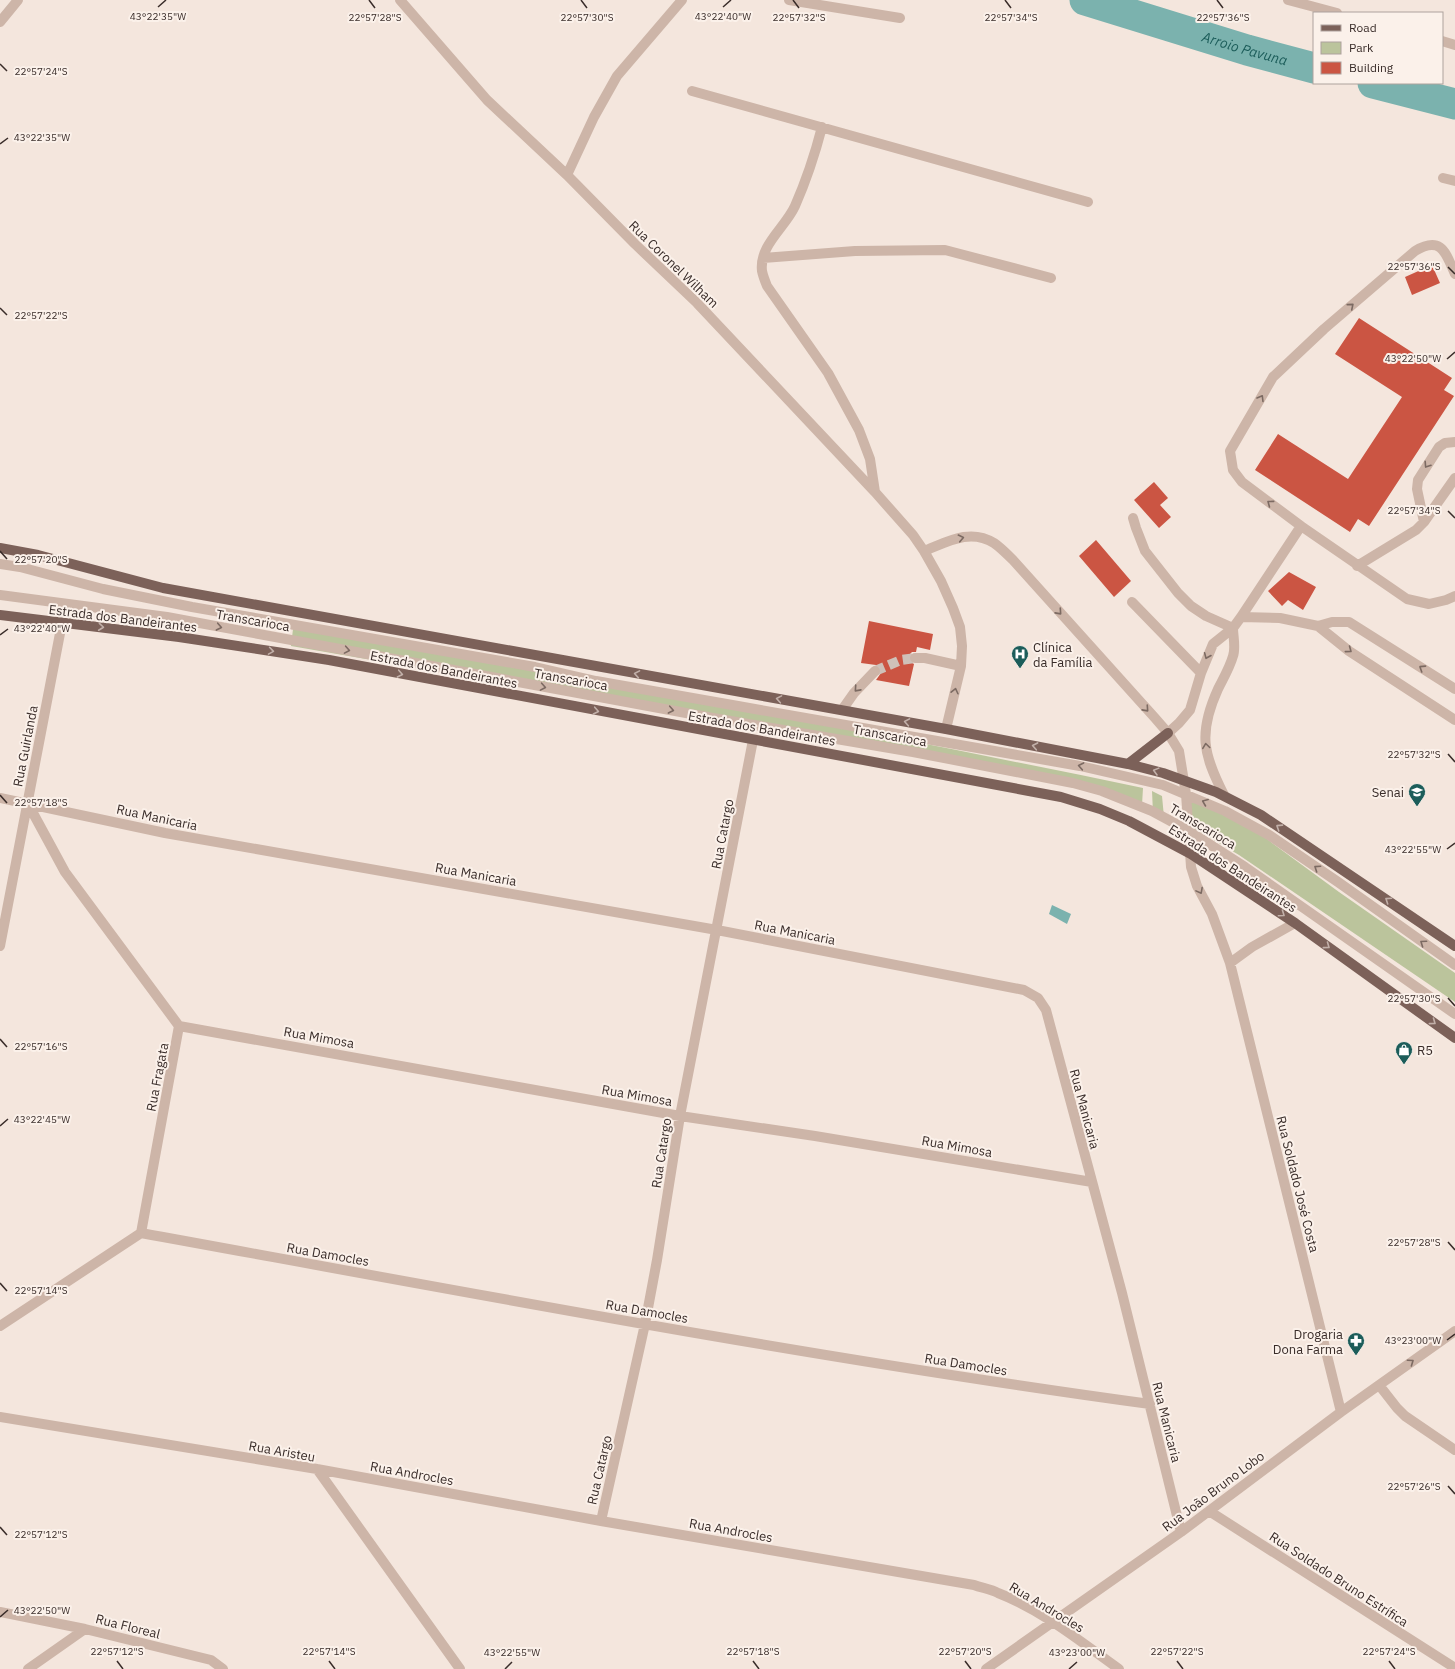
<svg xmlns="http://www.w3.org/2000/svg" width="1455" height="1669" viewBox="0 0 1455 1669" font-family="'IBM Plex Sans',sans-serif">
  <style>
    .green { fill: #bbc49c }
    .water { fill: #7bb2ae }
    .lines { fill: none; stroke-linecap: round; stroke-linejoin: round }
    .river { stroke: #7bb2ae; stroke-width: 31 }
    .building { fill: #cb5543 }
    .minor-tunnel { stroke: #cfc1b9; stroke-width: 10; stroke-dasharray: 10 5; stroke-linecap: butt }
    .minor { stroke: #cdb5a8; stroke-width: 10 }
    .major { stroke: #7c6159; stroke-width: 10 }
    .oneway { stroke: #7c6a62 }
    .oneway2 { stroke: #c2b0a9 }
    .ticks { fill: none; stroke: #392c29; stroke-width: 1.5 }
    .labels { text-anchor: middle; stroke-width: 4; stroke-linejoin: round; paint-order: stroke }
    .street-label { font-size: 13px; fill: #392c29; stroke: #fbf1ea }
    .poi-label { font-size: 13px; fill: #392c29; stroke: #fbf1ea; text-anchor: start }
    .water-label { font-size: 14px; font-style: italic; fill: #1c5d5a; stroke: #fbf1ea }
    .ticks-label { font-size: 10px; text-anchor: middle; fill: #392c29; stroke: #fbf1ea; stroke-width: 4; stroke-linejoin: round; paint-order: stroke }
  </style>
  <rect width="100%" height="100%" fill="#f4e6dd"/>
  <path class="green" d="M293 629C577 678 861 729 1143 788L1142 805 1085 784 291 646Z
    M1152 791 1162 796 1164 817 1153 813Z
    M1189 797 1249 826 1339 892 1455 973V1002L1239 855 1190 826Z"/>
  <path class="water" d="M1052 905 1071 914 1067 924 1049 914Z"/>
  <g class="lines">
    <g class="river">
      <path id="s1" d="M1085 0 1247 50 1314 68"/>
      <path d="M1373 83 1455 104"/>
    </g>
  </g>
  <path class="building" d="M1432 265 1440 283 1412 295 1405 277Z
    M1359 318 1452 378 1444 390 1454 396 1369 526 1358 519 1350 532 1255 470 1278 434 1348 479 1402 397 1335 354Z
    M1154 482 1168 498 1160 505 1171 517 1159 528 1134 500Z
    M1096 540 1131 581 1114 597 1079 556Z
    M1289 572 1316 587 1303 610 1288 600 1282 606 1268 591Z
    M869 621 933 634 930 650 917 647 916 652H912L909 655V661L914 664 909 686 876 680 881 673 880 667 876 665 861 663Z"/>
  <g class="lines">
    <path class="minor-tunnel" d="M875 671 901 660 915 658"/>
    <path class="minor" d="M400 0 487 100 567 175 635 244 697 303 875 492 913 535 924 551 941 581 953 608 960 627 962 646 961 666 946 729
      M789 0 900 18
      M1288 0 1337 13
      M0 22 18 0
      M1442 41 1455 45
      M692 91 1088 202
      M822 127C815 154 806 181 795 206 785 228 759 245 762 271 763 276 765 281 767 286L828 373 859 430 870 459 875 492
      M567 175 594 117 617 76 682 0
      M1443 178 1455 181
      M763 258 855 251 945 250 1051 278
      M1455 274C1446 254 1442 235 1415 251L1324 329 1273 377 1230 451 1233 470 1242 482 1301 526 1407 599 1429 604 1446 600 1455 596
      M1133 518 1136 528 1145 551 1178 593 1191 606 1206 616 1233 628
      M1424 522 1417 489 1418 480 1439 447 1445 443 1455 442
      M924 551C947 542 970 528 994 543 1000 547 1007 554 1013 560L1155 718 1168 733 1179 751 1186 794 1191 867 1197 886 1212 914 1230 963 1341 1412
      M0 564 20 567 103 589 192 607 535 667 596 681 738 706 1080 766 1163 785 1225 811 1269 835 1338 882 1455 965
      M1357 566 1416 530 1424 522 1455 478
      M0 595 167 617 713 718 913 752 1073 783 1102 791 1152 811 1189 831 1245 867 1455 1014
      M1132 602 1201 673
      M1241 617 1280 618 1318 626 1332 622H1349L1455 689
      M1318 626 1349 651 1455 720
      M915 658H925L961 666
      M842 710 854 693 875 671
      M1168 733 1179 723 1190 710 1201 673 1213 644 1233 628 1241 617 1301 526
      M1224 795C1203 754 1198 733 1218 689 1223 679 1230 667 1233 656 1236 648 1233 636 1233 628
      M0 798 165 833 717 930 1024 990 1038 998 1046 1010 1122 1293 1181 1532
      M0 946 62 623
      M1230 963 1252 947 1295 923
      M179 1026 680 1116 815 1136 1092 1182
      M141 1233C476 1294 812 1358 1150 1404
      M0 1326 141 1233 179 1026 65 872 27 802
      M1379 1385 1397 1408 1405 1416 1455 1450
      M0 1417 317 1469 601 1521 974 1585C982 1588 991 1589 998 1593 1042 1610 1081 1642 1119 1669
      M317 1469 460 1669
      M1209 1511 1455 1668
      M601 1521 645 1324 657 1260 680 1116 753 740
      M0 1612 85 1629 211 1660 223 1669
      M28 1669 85 1629
      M986 1669 1181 1532 1341 1412 1455 1331"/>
    <path class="major" d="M0 548 38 555 163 588 946 729 1128 764 1163 773 1216 792 1261 815 1455 946
      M0 615 179 637 329 660 1061 797 1100 809 1129 821 1191 854 1295 923 1455 1038
      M1128 764 1168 733"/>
  </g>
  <defs><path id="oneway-chevron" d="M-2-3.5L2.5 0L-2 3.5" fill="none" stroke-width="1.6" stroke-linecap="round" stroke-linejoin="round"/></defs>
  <g class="oneway">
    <use href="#oneway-chevron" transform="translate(1351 306) rotate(-40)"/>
    <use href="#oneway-chevron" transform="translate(1261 398) rotate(-59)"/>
    <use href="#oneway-chevron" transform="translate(1427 465) rotate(123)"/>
    <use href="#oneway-chevron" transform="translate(1270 503) rotate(-143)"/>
    <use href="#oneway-chevron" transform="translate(961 538) rotate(-12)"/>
    <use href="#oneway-chevron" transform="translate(1059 612) rotate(48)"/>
    <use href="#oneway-chevron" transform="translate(219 627) rotate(11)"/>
    <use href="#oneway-chevron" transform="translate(347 650) rotate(10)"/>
    <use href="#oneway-chevron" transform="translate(1349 650) rotate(37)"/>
    <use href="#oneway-chevron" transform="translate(1207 656) rotate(113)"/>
    <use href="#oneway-chevron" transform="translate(1422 668) rotate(-147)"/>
    <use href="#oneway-chevron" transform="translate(543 687) rotate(10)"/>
    <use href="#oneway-chevron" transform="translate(857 689) rotate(132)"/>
    <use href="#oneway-chevron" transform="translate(955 691) rotate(-77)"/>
    <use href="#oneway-chevron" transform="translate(1146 709) rotate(48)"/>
    <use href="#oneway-chevron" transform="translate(671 710) rotate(11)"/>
    <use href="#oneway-chevron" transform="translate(1206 746) rotate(-98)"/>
    <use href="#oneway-chevron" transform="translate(1081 766) rotate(-169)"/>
    <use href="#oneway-chevron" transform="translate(1205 802) rotate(-158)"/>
    <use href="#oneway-chevron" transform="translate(1317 868) rotate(-146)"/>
    <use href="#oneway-chevron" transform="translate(1200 891) rotate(62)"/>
    <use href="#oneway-chevron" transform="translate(1423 943) rotate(-145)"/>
    <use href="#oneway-chevron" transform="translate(1411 1362) rotate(-35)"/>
  </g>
  <g class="oneway2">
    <use href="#oneway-chevron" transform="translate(101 627) rotate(6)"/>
    <use href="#oneway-chevron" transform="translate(271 651) rotate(9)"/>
    <use href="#oneway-chevron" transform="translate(400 674) rotate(11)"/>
    <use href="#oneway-chevron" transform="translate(637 674) rotate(-170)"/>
    <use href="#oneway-chevron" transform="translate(779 699) rotate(-170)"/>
    <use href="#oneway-chevron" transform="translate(596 711) rotate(11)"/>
    <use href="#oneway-chevron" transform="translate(907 722) rotate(-170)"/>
    <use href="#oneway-chevron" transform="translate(1035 746) rotate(-169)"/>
    <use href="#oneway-chevron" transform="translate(1156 771) rotate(-165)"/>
    <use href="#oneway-chevron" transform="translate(1279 827) rotate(-147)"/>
    <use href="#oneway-chevron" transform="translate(1388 900) rotate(-146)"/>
    <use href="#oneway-chevron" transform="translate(1282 914) rotate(35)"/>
    <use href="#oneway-chevron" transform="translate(1327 946) rotate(36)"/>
    <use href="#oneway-chevron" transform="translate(1433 1022) rotate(36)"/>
  </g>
  <path class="ticks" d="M369 0 375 8M581 0 587 8M793 0 799 8M1005 0 1011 8M1217 0 1223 8M158 7 166 0M723 7 731 0M0 64 7 71M0 144 8 138M1448 267 1455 274M0 308 7 315M1447 359 1455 352M1448 511 1455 518M0 551 7 559M0 635 8 629M1448 754 1455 762M0 795 7 803M1447 849 1455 843M1448 998 1455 1006M0 1039 7 1047M0 1126 8 1119M1448 1242 1455 1250M0 1283 7 1291M1447 1340 1455 1334M1448 1486 1455 1494M0 1527 7 1535M0 1617 8 1610M117 1661 123 1669M329 1661 335 1669M753 1661 759 1669M965 1661 971 1669M1177 1661 1183 1669M1389 1661 1395 1669M505 1669 512 1662M1069 1669 1077 1662"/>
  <defs>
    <symbol id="hospital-pin" viewBox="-11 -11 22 30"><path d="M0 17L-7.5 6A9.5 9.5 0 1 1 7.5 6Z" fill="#1c5d5a" stroke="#fbf1ea"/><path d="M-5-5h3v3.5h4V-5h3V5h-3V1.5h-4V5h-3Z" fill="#fff"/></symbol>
    <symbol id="university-pin" viewBox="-11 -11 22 30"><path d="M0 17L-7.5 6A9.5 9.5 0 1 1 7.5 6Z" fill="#1c5d5a" stroke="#fbf1ea"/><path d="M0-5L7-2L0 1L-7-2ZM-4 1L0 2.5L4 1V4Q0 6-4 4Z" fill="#fff"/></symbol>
    <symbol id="shop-pin" viewBox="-11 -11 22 30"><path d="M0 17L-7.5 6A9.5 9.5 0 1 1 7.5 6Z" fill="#1c5d5a" stroke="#fbf1ea"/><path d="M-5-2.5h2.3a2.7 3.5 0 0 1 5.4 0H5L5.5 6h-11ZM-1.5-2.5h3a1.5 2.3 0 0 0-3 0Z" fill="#fff"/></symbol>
    <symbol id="pharmacy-pin" viewBox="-11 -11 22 30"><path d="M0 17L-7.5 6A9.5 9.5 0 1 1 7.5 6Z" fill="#1c5d5a" stroke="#fbf1ea"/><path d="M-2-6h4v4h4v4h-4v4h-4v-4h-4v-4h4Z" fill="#fff"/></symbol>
  </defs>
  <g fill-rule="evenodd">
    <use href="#hospital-pin" x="1010" y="644" width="20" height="27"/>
    <use href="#university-pin" x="1407" y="782" width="20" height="27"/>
    <use href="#shop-pin" x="1394" y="1040" width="20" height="27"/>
    <use href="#pharmacy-pin" x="1346" y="1331" width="20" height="27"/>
  </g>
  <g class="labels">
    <g class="street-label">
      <text transform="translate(674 264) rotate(44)" y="5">Rua Coronel Wilham</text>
      <text transform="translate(123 618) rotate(7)" y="5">Estrada dos Bandeirantes</text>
      <text transform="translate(253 620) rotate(10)" y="5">Transcarioca</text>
      <text transform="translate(444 669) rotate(11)" y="5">Estrada dos Bandeirantes</text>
      <text transform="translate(571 679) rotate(10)" y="5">Transcarioca</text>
      <text transform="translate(762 728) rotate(10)" y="5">Estrada dos Bandeirantes</text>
      <text transform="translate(890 735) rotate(10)" y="5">Transcarioca</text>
      <text transform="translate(25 746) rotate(-79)" y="5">Rua Guirlanda</text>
      <text transform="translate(157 817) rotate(12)" y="5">Rua Manicaria</text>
      <text transform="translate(1203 826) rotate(31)" y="5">Transcarioca</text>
      <text transform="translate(722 834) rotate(-79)" y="5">Rua Catargo</text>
      <text transform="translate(1233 868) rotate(33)" y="5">Estrada dos Bandeirantes</text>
      <text transform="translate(476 874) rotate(10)" y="5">Rua Manicaria</text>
      <text transform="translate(795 932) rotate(11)" y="5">Rua Manicaria</text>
      <text transform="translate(319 1037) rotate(10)" y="5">Rua Mimosa</text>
      <text transform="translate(157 1077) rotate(-79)" y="5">Rua Fragata</text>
      <text transform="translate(637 1095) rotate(10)" y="5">Rua Mimosa</text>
      <text transform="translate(1085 1109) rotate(75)" y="5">Rua Manicaria</text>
      <text transform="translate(957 1146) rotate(10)" y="5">Rua Mimosa</text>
      <text transform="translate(661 1153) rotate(-81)" y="5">Rua Catargo</text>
      <text transform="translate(1298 1184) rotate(76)" y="5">Rua Soldado José Costa</text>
      <text transform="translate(328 1254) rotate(10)" y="5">Rua Damocles</text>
      <text transform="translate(647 1311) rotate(10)" y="5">Rua Damocles</text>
      <text transform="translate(966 1364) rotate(9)" y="5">Rua Damocles</text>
      <text transform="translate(1167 1422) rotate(76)" y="5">Rua Manicaria</text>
      <text transform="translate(282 1451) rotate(10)" y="5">Rua Aristeu</text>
      <text transform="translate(599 1470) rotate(-77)" y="5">Rua Catargo</text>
      <text transform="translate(412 1473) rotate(10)" y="5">Rua Androcles</text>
      <text transform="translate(1213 1491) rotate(-37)" y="5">Rua João Bruno Lobo</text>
      <text transform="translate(731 1530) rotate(10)" y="5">Rua Androcles</text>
      <text transform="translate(1339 1579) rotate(33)" y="5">Rua Soldado Bruno Estrífica</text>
      <text transform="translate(1047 1607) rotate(31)" y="5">Rua Androcles</text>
      <text transform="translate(128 1626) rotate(14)" y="5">Rua Floreal</text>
    </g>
    <g class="poi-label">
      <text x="1033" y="652">Clínica<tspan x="1033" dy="15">da Família</tspan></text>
      <text x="1404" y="797" text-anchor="end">Senai</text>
      <text x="1417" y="1055">R5</text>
      <text x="1343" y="1339" text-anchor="end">Drogaria<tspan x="1343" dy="15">Dona Farma</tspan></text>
    </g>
    <g class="water-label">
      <text dy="5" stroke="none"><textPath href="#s1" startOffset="167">Arroio Pavuna</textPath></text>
    </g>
  </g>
  <g class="ticks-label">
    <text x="158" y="20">43°22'35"W</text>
    <text x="723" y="20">43°22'40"W</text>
    <text x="375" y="21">22°57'28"S</text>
    <text x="587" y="21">22°57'30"S</text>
    <text x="799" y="21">22°57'32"S</text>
    <text x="1223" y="21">22°57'36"S</text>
    <text x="1011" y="21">22°57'34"S</text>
    <text x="41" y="75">22°57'24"S</text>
    <text x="42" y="141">43°22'35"W</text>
    <text x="1414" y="270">22°57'36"S</text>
    <text x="41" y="319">22°57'22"S</text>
    <text x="1413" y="362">43°22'50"W</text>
    <text x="1414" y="514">22°57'34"S</text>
    <text x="41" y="563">22°57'20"S</text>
    <text x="42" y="632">43°22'40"W</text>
    <text x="1414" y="758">22°57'32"S</text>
    <text x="41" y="806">22°57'18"S</text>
    <text x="1413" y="853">43°22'55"W</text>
    <text x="1414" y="1002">22°57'30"S</text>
    <text x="41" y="1050">22°57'16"S</text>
    <text x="42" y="1123">43°22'45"W</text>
    <text x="1414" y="1246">22°57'28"S</text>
    <text x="41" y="1294">22°57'14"S</text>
    <text x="1413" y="1344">43°23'00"W</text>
    <text x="1414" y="1490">22°57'26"S</text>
    <text x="41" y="1538">22°57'12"S</text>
    <text x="42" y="1614">43°22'50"W</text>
    <text x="117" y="1655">22°57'12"S</text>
    <text x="329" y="1655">22°57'14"S</text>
    <text x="753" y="1655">22°57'18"S</text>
    <text x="965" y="1655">22°57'20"S</text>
    <text x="1177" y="1655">22°57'22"S</text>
    <text x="1389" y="1655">22°57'24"S</text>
    <text x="512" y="1656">43°22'55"W</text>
    <text x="1077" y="1656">43°23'00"W</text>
  </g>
  <rect x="1313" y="12" width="130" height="72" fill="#fbf1ea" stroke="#ada29d"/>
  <rect x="1321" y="25" width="20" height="6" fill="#7c6159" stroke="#ada29d"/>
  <text x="1349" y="32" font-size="12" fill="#392c29">Road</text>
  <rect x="1321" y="42" width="20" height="12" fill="#bbc49c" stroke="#ada29d"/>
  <text x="1349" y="52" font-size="12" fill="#392c29">Park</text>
  <rect x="1321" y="62" width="20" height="12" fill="#cb5543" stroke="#ada29d"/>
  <text x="1349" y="72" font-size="12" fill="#392c29">Building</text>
</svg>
